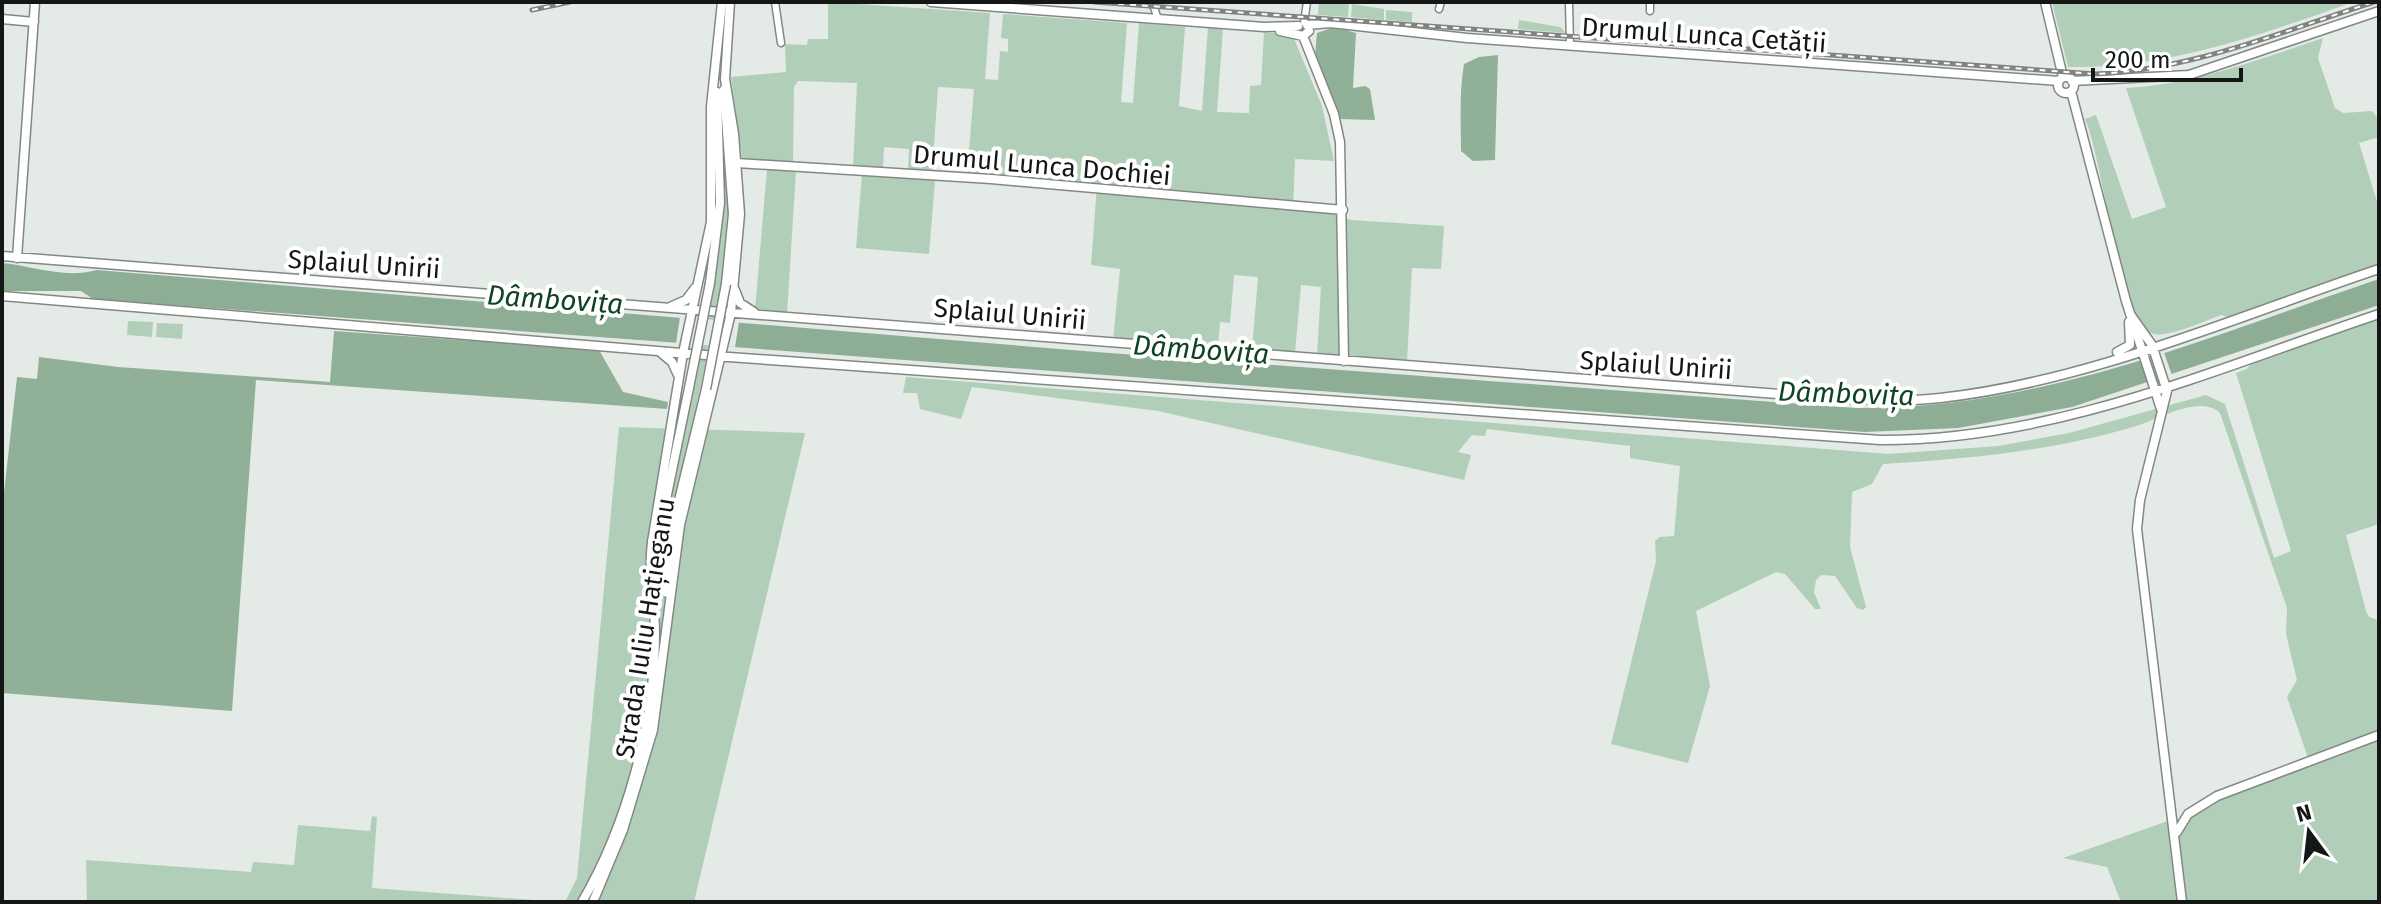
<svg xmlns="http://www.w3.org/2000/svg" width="2381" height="904" viewBox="0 0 2381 904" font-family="'Fira Sans',sans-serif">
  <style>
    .green { fill: #b1cfb8 }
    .forest { fill: #90b098 }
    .water { fill: #8dad95 }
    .pier { fill: #e4eae5 }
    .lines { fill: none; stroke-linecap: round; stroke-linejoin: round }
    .street-casing { stroke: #838884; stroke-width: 9 }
    .secondary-casing { stroke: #838884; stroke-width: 11 }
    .street { stroke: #fff; stroke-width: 6 }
    .secondary { stroke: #fff; stroke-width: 8 }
    .rail-casing { stroke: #808481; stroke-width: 5 }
    .rail { stroke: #fff; stroke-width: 2; stroke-dasharray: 6; stroke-linecap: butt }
    .secondary-bridge-casing { stroke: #838884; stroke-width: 11; stroke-linecap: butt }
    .secondary-bridge { stroke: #fff; stroke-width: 8 }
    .labels { text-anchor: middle; stroke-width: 8; stroke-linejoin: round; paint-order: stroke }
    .street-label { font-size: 26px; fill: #151716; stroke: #fff }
    .water-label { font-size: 28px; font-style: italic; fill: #0e4424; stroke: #fff }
  </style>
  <rect width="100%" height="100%" fill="#e4eae5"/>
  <path class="green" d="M828 2 990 13 985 79 998 80 1000 51 1008 52V39L1001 38 1003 14 1127 23 1121 102 1133 103 1139 23 1185 27 1179 106 1202 111 1208 27 1223 29 1217 112 1249 113 1250 86 1261 85 1264 32 1293 36 1322 106 1334 161 1295 159 1293 210 1335 214 1351 220 1444 226 1441 269 1412 268 1407 361 1317 355 1321 287 1301 285 1295 353 1252 350 1258 277 1234 275 1230 323 1220 322 1218 348 1113 341 1120 269 1091 265 1097 186 967 176 974 89 938 87 932 174 908 172 909 149 884 147 883 170 853 168 857 83 798 81 794 87 793 163 742 159 731 77 786 72 785 44 807 45 808 39H828Z
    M1319 2H1349L1348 17 1318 15Z
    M2052 2H2353C2261 35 2167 69 2068 67Z
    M1352 4 1384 9V20L1351 17Z
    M1386 10 1412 12V22L1386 20Z
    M1519 20 1560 27 1566 33 1518 29Z
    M2323 38 2318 58 2335 108 2343 113 2372 111 2379 120V137L2359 143 2379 208V267L2227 317 2221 315C2207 320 2164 340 2151 333 2119 317 2102 155 2085 119L2096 115 2132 219 2166 207 2126 88C2197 84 2256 60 2323 38Z
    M721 92 730 221 727 257 692 429 805 433 694 902H565L577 878 619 427 683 429 719 238Z
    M767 169 796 171 787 313 755 310Z
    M862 175 935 181 929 254 856 248Z
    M2379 319V524L2346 535 2366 611 2369 617 2379 620V733L2308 758 2287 697 2297 680 2286 634 2287 608 2220 413C2200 393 2155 421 2133 427 2052 451 1967 459 1883 464L1872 484 1852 492 1850 547 1866 607 1863 610 1857 608 1835 576 1821 575 1816 580 1814 592 1821 609H1815L1785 574 1776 572 1696 611 1710 686 1688 763 1611 744 1656 561 1655 541 1660 537 1674 536 1680 466 1630 458V446L1487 429 1485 436 1472 435 1458 452 1471 455 1464 480 1158 411 972 387 961 419 920 409 917 393H903L906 377 1888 454 1998 446 2069 433 2206 395 2225 404 2274 558 2291 551 2236 373 2247 369 2254 360Z
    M128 321 153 322 152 337 127 335Z
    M157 323 183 324 182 339 156 337Z
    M2379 739V902H2121L2107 867 2063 858 2168 821 2169 828 2183 825 2201 807 2237 792Z
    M372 816 377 817 372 888 561 902H87L86 860 251 872 253 862 294 865 298 825 370 831Z"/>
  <path class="forest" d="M1334 27 1356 33 1353 88 1365 86 1370 89 1375 120 1340 119 1339 116 1315 55 1317 33Z
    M1498 55 1495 160 1473 161 1461 151C1461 121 1459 94 1464 64L1479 57Z
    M334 331 599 350 623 392 668 402 667 409 256 380 232 711 2 693V510L17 377 37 379 39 357 118 367 330 382Z"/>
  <path class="water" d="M2 263C34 266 64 279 96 270L1096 352 1856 408C2040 410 2207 337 2379 279V305L2072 407 1958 428 1865 432 93 299 81 291H2Z"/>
  <path class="pier" d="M680 317 739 322 735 347 676 343Z
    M2162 347 2173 378 2149 386 2138 355Z"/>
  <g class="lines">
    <defs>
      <path id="street" d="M775 2 781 43
        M1152 2 1158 19
        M1569 2 1570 46
        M1650 2V11
        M1439 9 1441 2
        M1304 23 1307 2"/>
      <path id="secondary" d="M931 2 1264 27 1298 26
        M2045 2 2063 77
        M2 19 34 22
        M1307 25 1330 23 1467 38 2059 81
        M1280 31 1303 36 1309 31
        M1303 36 1334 114 1340 142 1344 361
        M2058 85a8 8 0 1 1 16 0a8 8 0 1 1-16 0Z
        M2072 81 2189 75 2379 11
        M724 90 733 214 726 284
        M2071 91 2126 301 2161 409
        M737 163 991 179 1343 210
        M2 256 1830 398C1867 400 1904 402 1940 398 2088 382 2238 316 2379 269
        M17 258 35 2
        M710 283 720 203 717 92
        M735 290 740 303 754 312
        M2 296 729 357 1880 440C2053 441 2218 368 2379 314
        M672 306 686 300 695 288
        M2130 314 2152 345 2167 391 2140 500 2137 529 2182 902
        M660 352 672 362 678 375
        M2117 352 2130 345 2129 322
        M667 593 673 525 706 389
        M656 596 662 519 689 388
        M2177 832 2188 814 2217 796 2379 735
        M582 902C627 825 655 722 655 633 655 602 648 573 652 542L683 353 711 222V107L722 2
        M593 902 623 830 653 730 680 525 731 313 740 214 734 134 725 79 730 2"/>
    </defs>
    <use href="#street" class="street-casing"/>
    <use href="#secondary" class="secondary-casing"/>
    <use href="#street" class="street"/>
    <use href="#secondary" class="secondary"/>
    <defs>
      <path id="rail" d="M1094 2 2095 74C2192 70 2283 31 2374 2
        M532 10 570 2"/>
    </defs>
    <use href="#rail" class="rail-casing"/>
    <use href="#rail" class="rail"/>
    <defs>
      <path id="secondary-bridge" d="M689 388 710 283
        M706 389 726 284"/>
    </defs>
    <use href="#secondary-bridge" class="secondary-bridge-casing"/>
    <use href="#secondary-bridge" class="secondary-bridge"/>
  </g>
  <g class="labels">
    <g class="street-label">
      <text transform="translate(1704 35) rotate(4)" y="9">Drumul Lunca Cetății</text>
      <text transform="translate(1042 165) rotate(5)" y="9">Drumul Lunca Dochiei</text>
      <text transform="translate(364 264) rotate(4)" y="9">Splaiul Unirii</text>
      <text transform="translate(1010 314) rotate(5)" y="9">Splaiul Unirii</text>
      <text transform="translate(1656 365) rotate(4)" y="9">Splaiul Unirii</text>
      <text transform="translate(645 628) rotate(-81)" y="9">Strada Iuliu Hațieganu</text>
    </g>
    <g class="water-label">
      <text transform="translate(555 299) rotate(4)" y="10">Dâmbovița</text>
      <text transform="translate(1201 349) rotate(4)" y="10">Dâmbovița</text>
      <text transform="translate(1846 393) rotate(2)" y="10">Dâmbovița</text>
    </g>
  </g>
  <rect width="2381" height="904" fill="none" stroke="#151716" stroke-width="8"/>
  <g transform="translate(2309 832) rotate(345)" stroke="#ffffff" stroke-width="6" paint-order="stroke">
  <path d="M0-6L14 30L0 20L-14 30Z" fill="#151716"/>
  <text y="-12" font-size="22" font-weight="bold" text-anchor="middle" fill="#151716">N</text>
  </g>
  <path d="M2093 68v12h148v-12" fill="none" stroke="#151716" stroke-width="4"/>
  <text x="2105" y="68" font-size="24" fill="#151716" stroke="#ffffff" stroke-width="6" paint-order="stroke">200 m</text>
</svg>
